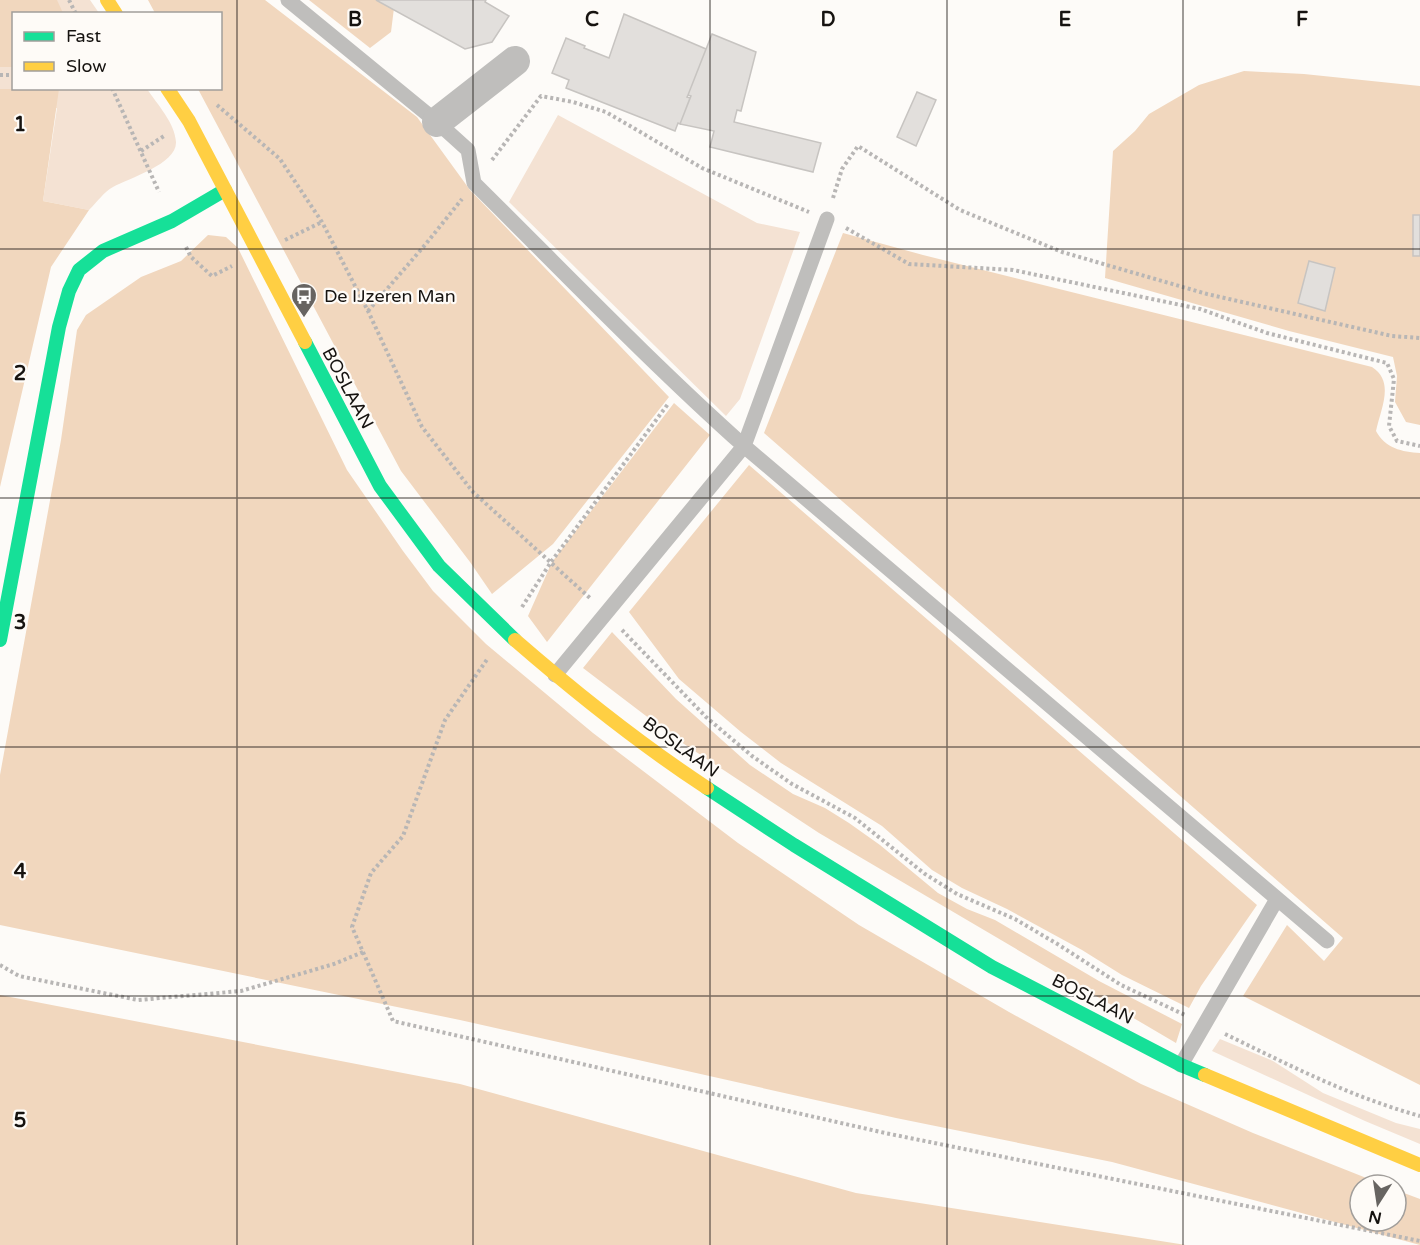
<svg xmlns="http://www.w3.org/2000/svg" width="1420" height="1245" viewBox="0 0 1420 1245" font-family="'Varela Round',sans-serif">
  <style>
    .green { fill: #f4e2d3 }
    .forest { fill: #f1d7be }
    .building { fill: #e2dfdc; stroke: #c7c4c1; stroke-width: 1.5 }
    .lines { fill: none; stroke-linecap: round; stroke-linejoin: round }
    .path { stroke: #b8b6b5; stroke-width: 4; stroke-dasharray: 3 3; stroke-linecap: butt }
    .lane { stroke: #bfbebc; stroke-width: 15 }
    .street { stroke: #bfbebc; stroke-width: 30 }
    .fast { stroke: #16e098; stroke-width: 14 }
    .slow { stroke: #ffcf43; stroke-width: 14 }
    .grid { fill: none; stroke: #161310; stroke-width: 1.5; stroke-opacity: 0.55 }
    .labels { text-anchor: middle; stroke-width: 4.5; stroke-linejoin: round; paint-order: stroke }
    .poi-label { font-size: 18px; fill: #161310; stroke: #fefbf7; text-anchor: start }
    .street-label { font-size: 18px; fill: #161310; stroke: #fefbf7 }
    .grid-label { font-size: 20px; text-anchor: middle; font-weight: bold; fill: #161310; stroke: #fefbf7; stroke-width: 4.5; stroke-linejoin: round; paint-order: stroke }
  </style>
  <rect width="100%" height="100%" fill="#fdfbf8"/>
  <path class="green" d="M0 0H90L99 13 14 14V88L147 89C157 104 175 123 176 142 177 164 129 178 113 187 104 192 97 202 89 210L43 201 57 108H0Z
    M558 115 757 223 800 232 740 399 726 416 509 202Z
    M1220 1039 1273 1061 1323 1093 1396 1123 1420 1129V1144L1365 1121 1212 1051Z"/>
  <path class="forest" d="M0 0H57L63 13 14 14 13 67H0Z
    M148 0H265L417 117 470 190 669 397 553 544 492 594 470 562 401 471 198 89 220 88V14L155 13Z
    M309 0H395L391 32 370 48Z
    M1244 71 1304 74 1420 86V425L1406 422 1395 402 1397 376 1393 357 1289 331 1105 278 1113 151 1135 131 1149 114 1199 85Z
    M0 89H59L43 201 89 210 51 267 0 487Z
    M843 233 923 255 1372 367C1395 382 1381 408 1376 431 1385 448 1402 452 1420 453V1085L1243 996 1287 925 1324 961 1343 938 764 433Z
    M208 235 226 237 238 248 347 470 403 551 433 591 486 644 593 733 738 843 859 925 1009 1012 1141 1084 1253 1133 1384 1185H1360V1221H1396V1190L1420 1199V1245L1112 1162 896 1118 460 1020 0 925V775L61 440 77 330 86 315 141 277 181 261Z
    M674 403 710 435 547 642 528 616 552 562Z
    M749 465 1257 905 1201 986 1189 1008 1122 975 1082 950 1007 909 962 888 932 870 882 826 781 763 741 732 679 679 629 612Z
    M612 632 676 699 750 765 793 794 825 808 849 823 880 845 938 893 967 909 995 920 1099 981 1182 1024 1176 1043 819 833 675 738 583 668Z
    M0 995 460 1084 856 1193 1186 1245H0Z"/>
  <path class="building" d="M486 0 485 2 509 16 492 42 465 49 376 0Z
    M624 14 706 49 688 95 687 97 690 98 680 124 678 123 675 131 566 88 569 80 552 73 566 38 585 46 584 48 609 58Z
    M712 34 756 52 741 111 737 110 734 122 821 143 813 172 710 147 714 131 680 124 691 96 688 95Z
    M917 92 936 100 916 146 897 137Z
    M1413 215H1420V256H1413Z
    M1309 261 1335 268 1325 311 1298 303Z"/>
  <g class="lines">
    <path class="path" d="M69 0 76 14
      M0 75H14
      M112 88 159 192
      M217 105 280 159 322 222 368 311 422 427 473 492 591 599
      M141 151 164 136
      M492 160 541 96 573 102 606 112 702 168 809 212
      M833 198 842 169 858 146 960 210 1062 252 1207 294 1392 336 1420 338
      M846 228 909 264 1013 270 1200 309 1267 333 1387 363 1394 379 1389 426 1397 441 1420 446
      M285 240 322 222
      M186 247 191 257 212 276 232 266
      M368 311 425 245 462 199
      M522 607 551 562 668 404
      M622 630 706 717 752 756 792 784 855 818 925 874 957 894 1015 919 1059 945 1121 985 1185 1015
      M363 952 393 1021 885 1133 1420 1241
      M0 965 19 976 138 1000 241 991 334 964 363 952 352 927 371 873 403 836 445 720 488 658
      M1225 1034C1289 1065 1351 1097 1420 1116"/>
    <path class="lane" d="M288 0 437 122 468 150 474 183C563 271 650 362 744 446L1327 941
      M555 675 744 446 827 219
      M1181 1065 1277 899"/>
    <path class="street" d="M437 122 515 61"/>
    <path class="fast" d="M305 342 380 486 439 566 515 640
      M0 640 59 327 69 291 79 270 103 251 172 221 225 190
      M707 788 794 845 992 967 1181 1065 1205 1075"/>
    <path class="slow" d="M107 0 116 14
      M167 88 189 121 305 342
      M515 640C576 693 640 744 707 788
      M1205 1075 1420 1165"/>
  </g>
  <path class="grid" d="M237 0V1245M473 0V1245M710 0V1245M947 0V1245M1183 0V1245M0 249H1420M0 498H1420M0 747H1420M0 996H1420"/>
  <defs>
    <symbol id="bus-pin" viewBox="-11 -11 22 30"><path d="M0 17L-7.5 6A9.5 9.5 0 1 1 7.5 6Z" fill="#676461" stroke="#fefbf7"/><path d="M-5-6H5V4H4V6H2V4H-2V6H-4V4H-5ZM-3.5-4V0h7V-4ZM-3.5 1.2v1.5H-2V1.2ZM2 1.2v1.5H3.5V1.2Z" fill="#fff"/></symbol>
  </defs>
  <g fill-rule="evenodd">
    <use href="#bus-pin" x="289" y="281" width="30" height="40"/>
  </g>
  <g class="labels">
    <g class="poi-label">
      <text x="324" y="302">De IJzeren Man</text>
    </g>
    <g class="street-label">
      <text transform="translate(348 388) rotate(62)" y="6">BOSLAAN</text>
      <text transform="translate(681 747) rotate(36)" y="6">BOSLAAN</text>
      <text transform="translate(1093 999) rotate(27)" y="6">BOSLAAN</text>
    </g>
  </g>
  <g class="grid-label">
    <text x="355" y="26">B</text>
    <text x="592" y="26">C</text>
    <text x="828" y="26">D</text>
    <text x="1065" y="26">E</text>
    <text x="1302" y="26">F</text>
    <text x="20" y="131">1</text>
    <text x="20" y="380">2</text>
    <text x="20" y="629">3</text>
    <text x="20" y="878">4</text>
    <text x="20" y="1127">5</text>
  </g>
  <rect x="12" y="12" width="210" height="78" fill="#fefbf7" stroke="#a19e9b" stroke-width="1.5"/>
  <rect x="24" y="32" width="30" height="9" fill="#16e098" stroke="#a19e9b" stroke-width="1.5"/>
  <text x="66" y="42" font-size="18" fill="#161310">Fast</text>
  <rect x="24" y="62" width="30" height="9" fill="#ffcf43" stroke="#a19e9b" stroke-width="1.5"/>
  <text x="66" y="72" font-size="18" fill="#161310">Slow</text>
  <g transform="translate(1378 1203) rotate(192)"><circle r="28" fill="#fefbf7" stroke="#a19e9b" stroke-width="1.5"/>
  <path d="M0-4.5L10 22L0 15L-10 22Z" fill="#676461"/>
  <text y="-9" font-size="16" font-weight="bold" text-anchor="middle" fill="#161310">N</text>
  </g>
</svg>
